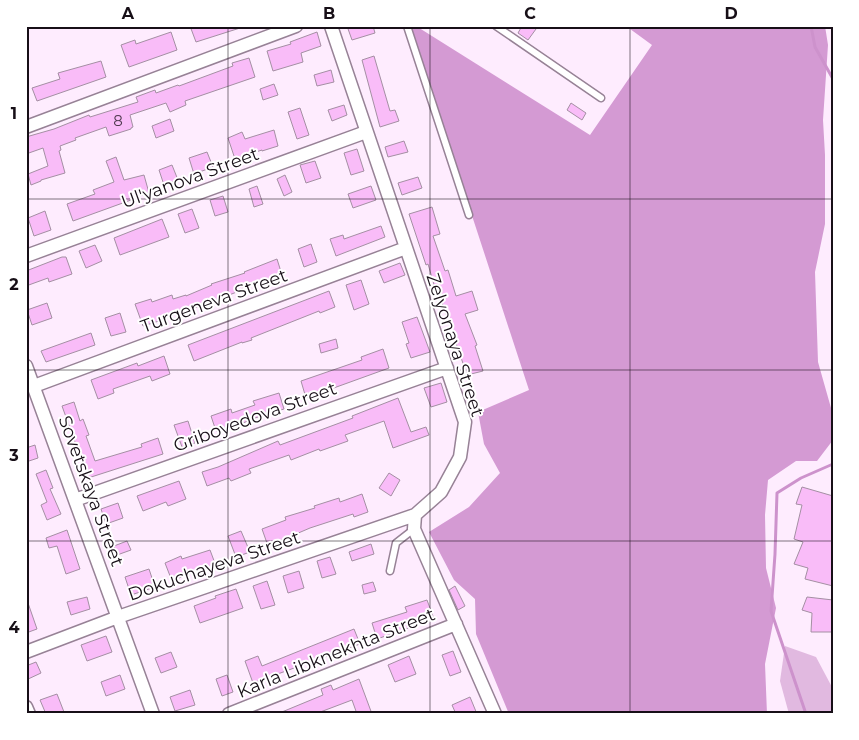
<svg xmlns="http://www.w3.org/2000/svg" width="859" height="740" viewBox="0 0 859 740" font-family="Montserrat,sans-serif">
  <style>
    .green { fill: #e1b9e0 }
    .forest { fill: #d49ad3 }
    .lines { fill: none; stroke-linecap: round; stroke-linejoin: round }
    .stream { stroke: #cd92cc; stroke-width: 3 }
    .building { fill: #f9bcf8; stroke: #a48fa3 }
    .service-casing { stroke: #978296; stroke-width: 9 }
    .minor-casing { stroke: #978296; stroke-width: 15 }
    .service { stroke: #fff; stroke-width: 6 }
    .minor { stroke: #fff; stroke-width: 12 }
    .grid { fill: none; stroke: #170f17; stroke-width: 1; stroke-opacity: 0.55 }
    .labels { text-anchor: middle; stroke-width: 4; stroke-linejoin: round; paint-order: stroke }
    .number-label { font-size: 15px; fill: #503a4f }
    .street-label { font-size: 18px; fill: #170f17; stroke: #fff }
    .neatline { fill: none; stroke: #170f17; stroke-width: 2 }
    .grid-label { font-size: 16px; text-anchor: middle; font-weight: bold; fill: #170f17 }
  </style>
  <rect width="100%" height="100%" fill="#feecfe"/>
  <path class="green" d="M785 646 816 657 833 689V714H789L780 681Z"/>
  <path class="forest" d="M410 26H416L590 135 652 45 626 26H825L828 45 823 120 825 155V224L815 272 818 362 833 415V440L817 461H796L768 480 765 515 766 568 776 608 765 664 767 714H509L476 634 475 599 454 580 429 532 469 507 500 473 484 444 478 412 529 390Z"/>
  <g class="lines">
    <path class="stream" d="M811 26 815 47 833 79
      M806 714 771 611 775 554 777 493 801 478 833 464"/>
  </g>
  <path class="building" d="M190 26H240V28L196 42Z
    M347 26H373L375 33 352 40Z
    M522 26H531L536 29 528 40 518 33Z
    M171 32 177 50 129 67 121 45 135 40 136 44Z
    M317 32 321 46 301 53 303 62 273 71 267 51 291 44 290 42Z
    M374 56 390 111 395 110 399 121 380 127 362 60Z
    M249 58 255 77 185 101 186 105 170 112 166 103 130 115 133 127 131 128V129L109 136 106 127 75 138 76 140 60 146 61 150 59 151 65 173 41 180V181L31 185 28 174 48 166 43 148 26 154V137L54 129 89 115 90 117 138 102 136 97 155 90 156 93 178 85 179 86 233 66 232 63Z
    M101 61 106 77 37 101 32 88 60 79 58 73Z
    M331 70 334 82 317 86 314 75Z
    M274 84 278 95 263 100 260 89Z
    M571 103 586 113 582 120 567 110Z
    M344 105 347 115 332 121 328 110Z
    M300 108 309 135 297 139 288 112Z
    M170 119 174 131 156 138 152 126Z
    M274 130 278 146 262 151V150L235 159 228 138 242 132 245 139Z
    M404 141 408 152 388 157 385 147Z
    M357 149 364 171 351 175 344 153Z
    M207 152 213 167 194 174 189 158Z
    M116 157 124 180 144 175 149 193 130 198 131 200 73 221 67 204 95 194 93 190 114 182 106 161Z
    M315 161 321 178 306 183 300 165Z
    M172 165 178 180 164 185 159 170Z
    M285 175 292 192 284 196 277 179Z
    M418 177 422 188 402 195 398 183Z
    M257 186 263 204 254 207 249 189Z
    M371 186 376 200 353 208 348 194Z
    M223 196 228 212 215 216 210 200Z
    M432 207 440 234 433 236 445 271 448 270 456 296 472 291 478 310 465 314 477 345 475 346 483 371 467 375 437 288H435L428 264 426 265 409 214Z
    M192 209 199 228 185 233 178 214Z
    M45 211 51 230 34 236 28 218Z
    M162 219 169 237 120 255 114 238Z
    M381 226 385 237 336 256 330 239 343 235 344 239Z
    M311 244 317 262 304 267 298 249Z
    M95 245 102 261 86 268 79 251Z
    M62 257H66L72 274 49 282 48 278 26 286V271Z
    M277 259 282 275 242 288V290L203 305 158 319 159 321 143 326 135 304 151 299 152 302 172 295 173 299 186 295V296L212 285 211 284 245 273 244 272Z
    M400 263 405 275 384 283 379 271Z
    M361 280 369 304 354 310 346 285Z
    M329 291 335 307 320 313 319 311 251 338 252 340 242 343V342L194 361 188 345Z
    M47 303 52 318 32 325 27 310Z
    M120 313 126 332 111 336 105 318Z
    M417 317 430 352 411 358 406 344 409 343 402 322Z
    M91 333 95 345 46 362 41 351Z
    M336 339 338 348 321 353 319 344Z
    M383 349 389 368 306 398 301 381 362 360 361 357Z
    M164 356 170 374 152 381 150 376 113 389 114 393 98 399 91 380 137 363 138 366Z
    M441 383 447 402 431 407 424 388Z
    M279 393 284 409 255 418 243 423 242 421 216 431 211 416 231 409 232 413 255 405 253 401Z
    M398 398 411 432 426 427 429 435 393 448 384 421 345 435 348 441 320 451 319 449 291 460 289 455 249 469 251 473 231 481 229 478 207 486 202 472 218 467 278 441 280 445 353 418 352 416Z
    M74 402 80 421 83 419 89 435 86 436 95 461 142 447 141 444 158 438 163 454 88 478 62 406Z
    M188 421 195 443 182 447 174 425Z
    M35 445 38 458 26 462V448Z
    M46 470 53 488 50 489 61 514 47 520 41 505 47 502 36 474Z
    M389 473 400 480 391 496 379 488Z
    M179 481 186 499 168 506 166 502 143 511 137 496Z
    M802 487 833 496V586L805 579 808 568 794 564 803 542 794 539 802 505 796 504Z
    M362 494 368 512 354 517 353 514 310 528 268 546 262 529 286 520 285 517 315 508 314 506 339 498 340 502Z
    M118 503 123 518 106 524 101 509Z
    M67 530 80 569 66 574 57 546 49 548 46 538Z
    M241 531 250 552 236 557 228 536Z
    M127 541 131 550 117 555 114 546Z
    M371 544 374 554 352 561 349 552Z
    M210 550 216 566 198 572 197 570 172 581 165 563 181 556 182 559Z
    M330 557 336 574 322 578 317 561Z
    M149 569 155 587 131 595 125 577Z
    M299 571 304 588 288 593 283 576Z
    M267 581 275 605 261 609 253 586Z
    M373 582 376 591 364 594 362 585Z
    M455 586 465 606 458 610 449 590Z
    M236 589 243 608 200 623 194 606 216 598 215 596Z
    M87 597 90 609 71 615 67 602Z
    M807 597 833 600V632H811L812 613 802 610Z
    M427 600 434 619 377 639 372 623 407 612 405 607Z
    M26 603H28L37 629 26 633Z
    M354 629 360 644 253 683 245 661 258 656 262 666Z
    M106 636 112 652 87 661 81 645Z
    M453 651 461 672 450 676 442 655Z
    M171 652 177 667 161 673 155 658Z
    M409 656 416 674 395 682 388 665Z
    M36 662 41 673 26 680V666Z
    M120 675 125 689 106 696 101 682Z
    M227 675 233 692 222 696 216 679Z
    M359 679 372 714H357L352 700 315 714H277L323 695 321 689 331 685 333 690Z
    M190 690 195 705 175 711 170 697Z
    M57 694 64 712 60 714H46L40 700Z
    M470 697 477 714H456L452 705Z"/>
  <g class="lines">
    <defs>
      <path id="service" d="M407 26 469 215
        M496 26 601 98
        M390 571 396 543 414 529"/>
      <path id="minor" d="M331 26 465 422 460 457 441 492 415 515 414 529 495 714
        M26 127 296 26
        M26 256 366 132
        M26 366 153 714
        M34 386 406 248
        M75 500 447 368
        M26 652 118 617 415 515
        M26 707 29 714
        M229 714 456 624"/>
    </defs>
    <use href="#service" class="service-casing"/>
    <use href="#minor" class="minor-casing"/>
    <use href="#service" class="service"/>
    <use href="#minor" class="minor"/>
  </g>
  <path class="grid" d="M228 26V714M430 26V714M630 26V714M26 199H833M26 370H833M26 541H833"/>
  <g class="labels">
    <g class="number-label">
      <text x="118" y="126">8</text>
    </g>
    <g class="street-label">
      <text transform="translate(190 178) rotate(-20)" y="6">Ul'yanova Street</text>
      <text transform="translate(214 301) rotate(-20)" y="6">Turgeneva Street</text>
      <text transform="translate(455 345) rotate(72)" y="6">Zelyonaya Street</text>
      <text transform="translate(255 417) rotate(-20)" y="6">Griboyedova Street</text>
      <text transform="translate(91 491) rotate(70)" y="6">Sovetskaya Street</text>
      <text transform="translate(214 566) rotate(-19)" y="6">Dokuchayeva Street</text>
      <text transform="translate(336 653) rotate(-22)" y="6">Karla Libknekhta Street</text>
    </g>
  </g>
  <rect width="859" height="740" fill="none" stroke="#ffffff" stroke-width="55"/>
  <rect x="28" y="28" width="804" height="684" class="neatline"/>
  <g class="grid-label">
    <text x="128" y="19">A</text>
    <text x="329" y="19">B</text>
    <text x="530" y="19">C</text>
    <text x="731" y="19">D</text>
    <text x="14" y="119">1</text>
    <text x="14" y="290">2</text>
    <text x="14" y="461">3</text>
    <text x="14" y="633">4</text>
  </g>
</svg>
